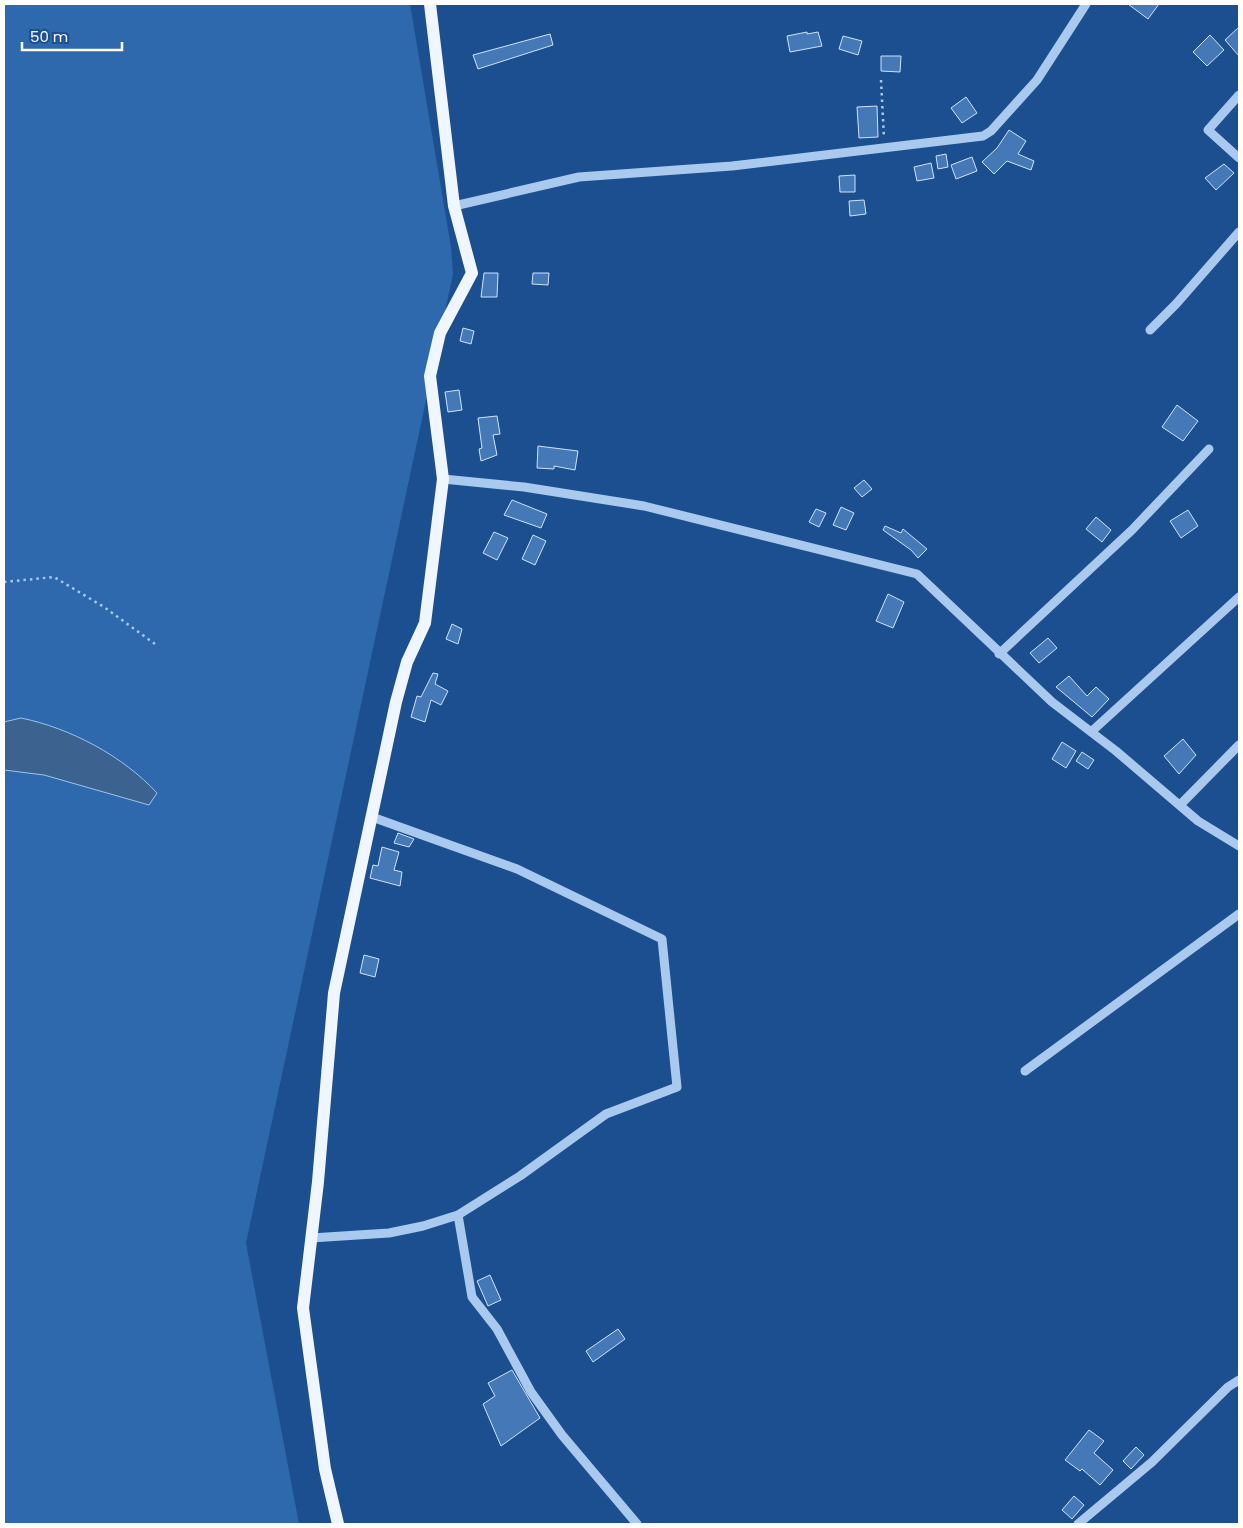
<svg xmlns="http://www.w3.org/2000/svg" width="1243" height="1528" viewBox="0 0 1243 1528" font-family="Poppins,sans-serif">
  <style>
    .green { fill: #2e69ad }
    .water { fill: #3c6290; stroke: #9cc4f0 }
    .building { fill: #4478b7; stroke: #cfe3fa }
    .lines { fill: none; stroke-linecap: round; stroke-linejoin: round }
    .path { stroke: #a9c9ee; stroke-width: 2.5; stroke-dasharray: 2.5 4; stroke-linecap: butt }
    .minor { stroke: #a9c9ee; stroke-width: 9 }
    .major { stroke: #f0f6ff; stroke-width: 12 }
  </style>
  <rect width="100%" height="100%" fill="#1b4f8f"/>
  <path class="green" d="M4 4H410L451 247 453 274 246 1243 299 1524H4Z"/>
  <path class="water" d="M21 718C70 728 123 756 157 793L149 805 44 775 4 770V722Z"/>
  <path class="building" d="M1128 4H1159L1148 19Z
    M1239 27V56L1225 40Z
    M807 32V34L818 32 822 46 790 52 787 36Z
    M550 34 553 45 478 69 473 55Z
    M1210 35 1224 50 1207 66 1193 52Z
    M843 36 862 41 858 55 839 49Z
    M881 56H901L900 72 881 71Z
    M966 97 977 113 962 123 951 108Z
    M877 106 878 137 859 138 857 107Z
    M1009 130 1026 141 1018 154 1034 161 1031 170 1007 161 994 174 982 162 997 148Z
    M946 154 948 167 938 169 936 156Z
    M972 157 977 171 956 179 951 165Z
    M931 163 934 178 917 181 914 167Z
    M1224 164 1234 173 1216 190 1205 178Z
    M855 175V192H840L839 176Z
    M864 200 866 214 850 216 849 201Z
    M484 273H498L497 297H481Z
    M533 273H549L548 285 532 284Z
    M463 328 474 331 471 344 460 341Z
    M459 390 462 410 448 412 445 392Z
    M1177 405 1198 421 1183 441 1162 427Z
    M497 416 500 434 493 435 497 455 481 461 479 449 482 448 478 418Z
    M538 446 578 451 575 470 554 466V469L537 468Z
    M864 480 872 489 862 497 854 488Z
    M512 500 547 514 541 528 504 515Z
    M841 507 854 513 846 530 833 525Z
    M816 509 826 513 819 527 809 522Z
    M1188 510 1198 526 1181 538 1170 521Z
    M1096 517 1111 530 1102 542 1086 529Z
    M885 526 901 533 903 529 927 549 918 558 911 550 883 530Z
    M494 532 508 538 497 560 483 553Z
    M533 535 546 541 535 565 522 559Z
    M888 594 904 602 893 628 876 621Z
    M452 624 462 629 458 644 446 639Z
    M1048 638 1057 648 1039 663 1030 653Z
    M433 673 438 674 435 684 448 691 441 705 431 700 425 722 411 717 417 696 421 697Z
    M1069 676 1087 696 1096 687 1109 699 1092 717 1056 687Z
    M1183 739 1196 755 1179 774 1164 756Z
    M1062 742 1076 751 1066 768 1052 759Z
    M1082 752 1094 760 1088 769 1076 761Z
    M398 833 414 839 409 847 394 843Z
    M382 847 399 852 394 870 402 872 400 886 370 878 373 865 378 866Z
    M364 955 379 959 375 977 360 973Z
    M490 1275 501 1300 488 1306 477 1281Z
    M618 1329 625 1339 593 1362 586 1351Z
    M512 1370 540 1418 501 1446 483 1404 495 1396 488 1383Z
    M1089 1430 1104 1441 1094 1453 1113 1470 1100 1485 1082 1469 1080 1471 1065 1460Z
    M1136 1447 1144 1455 1131 1469 1123 1461Z
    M1074 1496 1084 1505 1072 1519 1062 1510Z"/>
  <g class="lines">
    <path class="path" d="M881 80 884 138
      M4 582 54 577 104 607 155 644"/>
    <path class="minor" d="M1239 95 1208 130 1239 158
      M454 206 579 177 732 166 983 136 991 131 1037 80 1086 4
      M1150 330 1176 304 1239 232
      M443 479 524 487 644 506 917 574 1052 702 1116 751 1198 821 1239 846
      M999 654 1132 530 1209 449
      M1091 732 1239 597
      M1180 805 1239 745
      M372 817 517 869 662 939 677 1087 606 1114 520 1176 458 1215
      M1025 1071 1239 914
      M311 1238 389 1233 423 1226 458 1215 472 1297 497 1329 531 1392 562 1435 637 1524
      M1078 1524 1152 1462 1228 1387 1239 1380"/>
    <path class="major" d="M338 1524 325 1469 303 1308 318 1182 334 993 396 702 407 662 425 623 443 479 430 376 440 333 472 273 454 206 430 4"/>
  </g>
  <rect width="1243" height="1528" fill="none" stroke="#ffffff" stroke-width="10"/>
  <path d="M22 42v8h100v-8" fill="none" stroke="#ffffff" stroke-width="2.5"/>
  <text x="30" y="42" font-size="15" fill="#ffffff" stroke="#1b4f8f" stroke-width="4" paint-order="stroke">50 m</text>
</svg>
